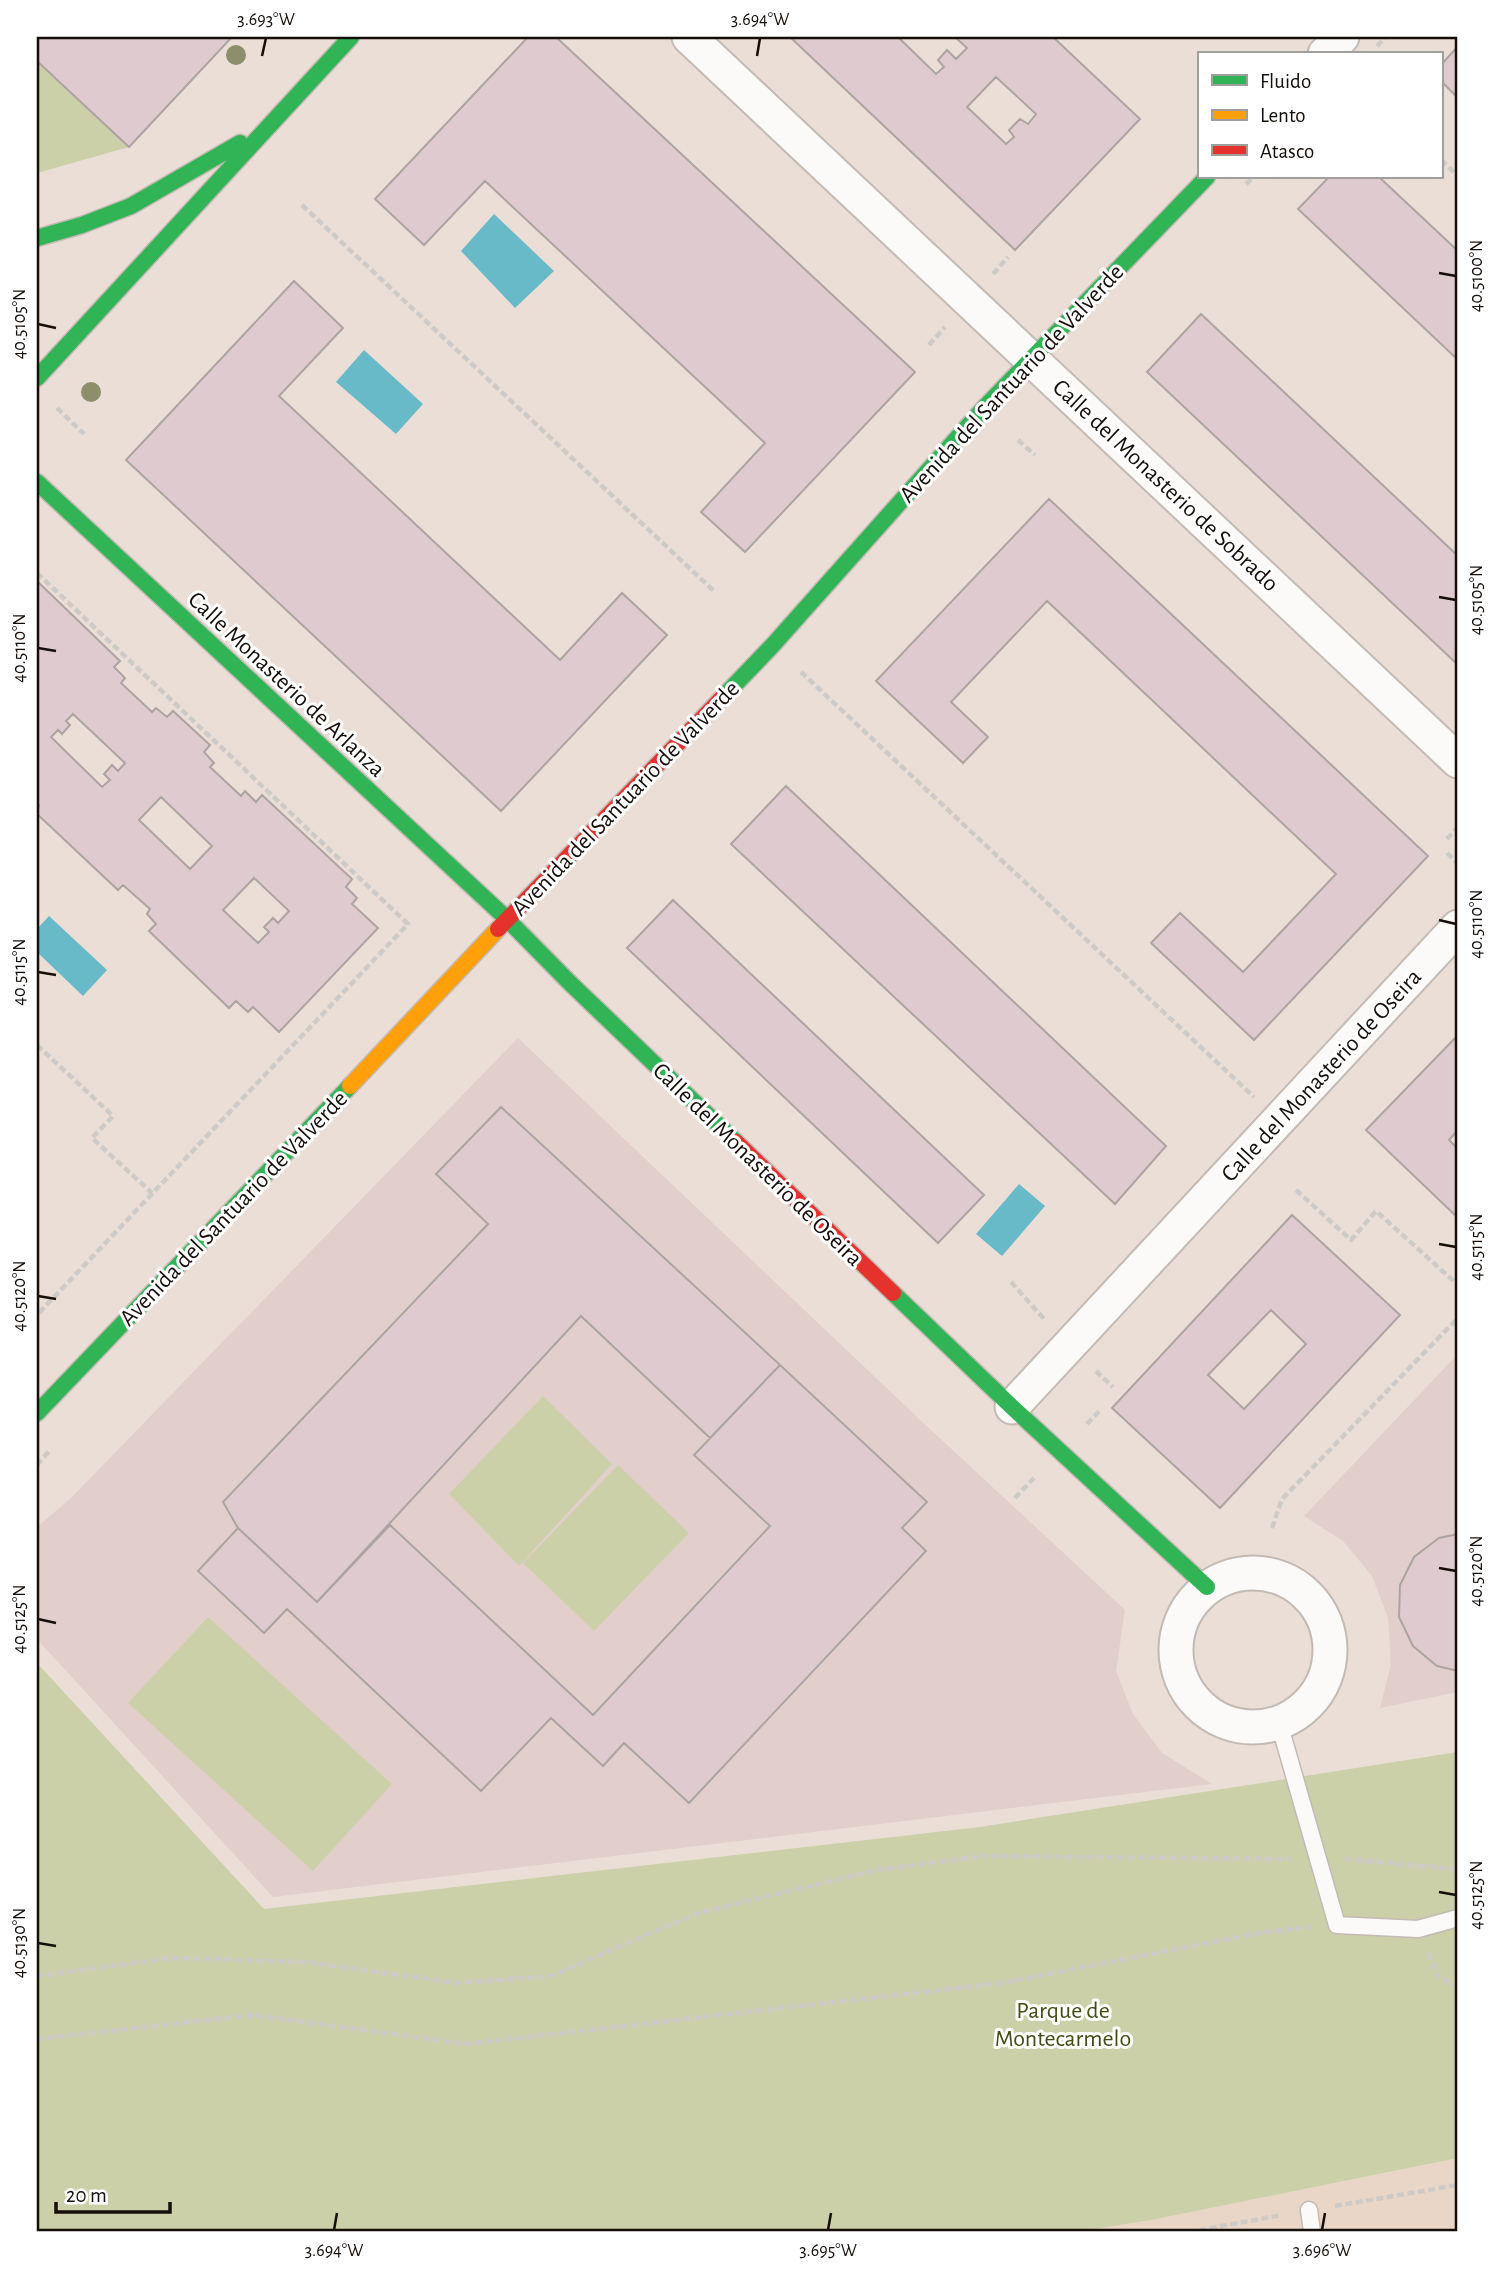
<svg xmlns="http://www.w3.org/2000/svg" width="1495" height="2269" viewBox="0 0 1495 2269" font-family="'Alegreya Sans',sans-serif">
  <style>
    .built { fill: #ead6c7 }
    .education { fill: #e2cfcb }
    .green { fill: #ccd0a9 }
    .water { fill: #68bac9 }
    .building { fill: #decacf; stroke: #ada4a2; stroke-width: 2; fill-rule: evenodd }
    .lines { fill: none; stroke-linecap: round; stroke-linejoin: round }
    .lane-casing { stroke: #c3bab4; stroke-width: 19 }
    .street-casing { stroke: #c3bab4; stroke-width: 37 }
    .fast-casing { stroke: #c3bab4; stroke-width: 19 }
    .slow-casing { stroke: #c3bab4; stroke-width: 19 }
    .jam-casing { stroke: #c3bab4; stroke-width: 19 }
    .path { stroke: #cecac8; stroke-width: 4.5; stroke-dasharray: 7 3.5; stroke-linecap: butt }
    .lane { stroke: #fcfaf9; stroke-width: 16 }
    .street { stroke: #fcfaf9; stroke-width: 33 }
    .fast { stroke: #30b455; stroke-width: 16 }
    .slow { stroke: #ff9f0a; stroke-width: 16 }
    .jam { stroke: #e5322d; stroke-width: 16 }
    .tree { fill: #8d8e6a }
    .ticks { fill: none; stroke: #150e09; stroke-width: 2.5 }
    .labels { text-anchor: middle; stroke-width: 6; stroke-linejoin: round; paint-order: stroke }
    .street-label { font-size: 24px; fill: #150e09; stroke: #fff }
    .park-label { font-size: 24px; fill: #414d12; stroke: #fff }
    .neatline { fill: none; stroke: #150e09; stroke-width: 2.5 }
    .ticks-label { font-size: 18px; text-anchor: middle; fill: #150e09 }
  </style>
  <rect width="100%" height="100%" fill="#eaded6"/>
  <path class="built" d="M1458 2158V2232H1076L1151 2220Z"/>
  <path class="education" d="M518 1038 916 1416 1125 1610 1116 1671 1133 1714 1162 1753 1212 1784 273 1897 37 1639V1527L71 1498Z
    M1458 1354V1692L1380 1708 1391 1664 1388 1618 1372 1576 1343 1541 1304 1516Z"/>
  <path class="green" d="M37 61 129 147 37 173Z
    M543 1396 612 1464 519 1566 449 1494Z
    M618 1465 689 1533 594 1631 523 1563Z
    M208 1617 392 1784 313 1871 128 1703Z
    M37 1663 264 1909 980 1827 1458 1752V2158L1151 2220 1076 2232H37Z"/>
  <path class="water" d="M494 214 554 271 515 308 461 251Z
    M364 350 423 404 396 434 336 382Z
    M49 916 107 970 83 996 37 952V929Z
    M1019 1184 1045 1206 1002 1256 976 1234Z"/>
  <path class="building" d="M39 37H232L129 147 37 61V39Z
    M528 37H556L915 372 745 552 701 512 765 443 485 181 424 245 375 199Z
    M790 37H898L936 74 944 67 938 60 947 50 956 59 967 48 955 37H1053L1140 119 1015 250ZM996 77 1036 114 1028 124 1020 119 1009 130 1014 137 1006 144 967 107Z
    M1458 46V98L1441 81V65Z
    M1329 177H1379L1458 251V360L1298 209Z
    M294 281 343 328 279 396 560 660 622 593 667 635 501 811 126 460Z
    M1201 314 1458 556V665L1147 372Z
    M1049 499 1428 856 1254 1040 1151 943 1180 913 1243 972 1336 874 1047 601 951 702 988 737 963 763 876 681Z
    M37 581 120 661 114 667 125 678 121 683 152 712 156 708 167 717 173 711 210 745 204 752 214 763 210 767 241 796 245 791 256 802 262 795 352 879 346 887 357 898 352 904 378 928 279 1032 253 1007 248 1012 236 1001 229 1008 149 931 156 924 147 914 150 909 123 885 118 890 37 814 39 805 37 803ZM73 714 125 763 118 771 112 765 104 774 110 780 102 787 51 737 58 730 62 734 70 725 66 721ZM161 797 212 846 190 869 139 820ZM254 878 289 911 278 923 273 918 264 927 269 932 258 943 223 910Z
    M786 786 1166 1146 1115 1204 731 844Z
    M673 900 984 1195 938 1243 627 948Z
    M1458 1035V1130L1449 1140 1458 1149V1218L1366 1130Z
    M501 1107 780 1365 710 1438 581 1316 317 1602 238 1528 223 1502 488 1224 436 1174Z
    M1292 1215 1400 1315 1220 1508 1112 1408ZM1271 1310 1306 1344 1244 1409 1208 1375Z
    M780 1365 927 1502 902 1528 926 1551 689 1803 624 1743 603 1766 551 1718 481 1791 287 1609 264 1633 198 1571 238 1528 317 1602 390 1525 593 1715 770 1526 694 1455Z
    M1458 1534V1671L1437 1666 1413 1646 1399 1617 1400 1585 1414 1557 1439 1538Z"/>
  <g class="lines">
    <defs>
      <path id="lane" d="M1279 1723 1337 1925 1418 1929 1458 1918
        M1309 2210 1312 2232"/>
      <path id="street" d="M689 37 1458 761
        M1325 54 1342 37
        M1012 1407 1458 927
        M1176 1650a77 77 0 1 1 154 0a77 77 0 1 1-154 0Z"/>
      <path id="fast" d="M37 238 82 225 131 206 240 143
        M37 378 351 37
        M37 482 507 919 570 983 736 1142
        M724 696 772 646 983 409 1207 177
        M893 1293 1012 1407 1207 1587
        M37 1413 350 1086"/>
      <path id="slow" d="M350 1086 498 929"/>
      <path id="jam" d="M498 929 724 696
        M736 1142 893 1293"/>
    </defs>
    <use href="#lane" class="lane-casing"/>
    <use href="#street" class="street-casing"/>
    <use href="#fast" class="fast-casing"/>
    <use href="#slow" class="slow-casing"/>
    <use href="#jam" class="jam-casing"/>
    <path class="path" d="M1377 46 1386 37
      M1441 160 1458 176
      M1246 184 1254 177
      M302 205 715 592
      M993 274 1008 257
      M929 345 945 327
      M57 408 84 434
      M1018 440 1035 455
      M37 573 408 924 37 1315
      M801 672 1254 1097
      M1447 839 1458 827
      M1447 853 1458 864
      M37 1045 113 1116 92 1138 152 1193
      M1296 1190 1351 1240 1376 1211 1458 1285
      M1011 1282 1045 1320
      M1096 1371 1113 1387
      M1087 1424 1101 1409
      M37 1465 50 1450
      M1015 1498 1034 1478
      M1272 1528 1282 1499 1458 1318
      M1345 1859 1455 1869 1458 1866
      M1429 1953 1439 1978 1458 1986
      M37 1976 172 1958 306 1962 456 1983 551 1976 698 1913 877 1870 983 1856 1291 1859
      M37 2039 253 2015 466 2044 1002 1983 1265 1932 1311 1927
      M1335 2206 1458 2185
      M1189 2232 1282 2215"/>
    <use href="#lane" class="lane"/>
    <use href="#street" class="street"/>
    <use href="#fast" class="fast"/>
    <use href="#slow" class="slow"/>
    <use href="#jam" class="jam"/>
  </g>
  <g class="tree">
    <circle cx="236" cy="55" r="10"/>
    <circle cx="91" cy="392" r="10"/>
  </g>
  <path class="ticks" d="M262 56 266 38M757 56 760 38M1439 273 1456 276M38 324 56 328M1439 597 1456 600M38 648 56 651M1439 920 1456 924M38 972 56 975M1439 1244 1456 1247M38 1296 56 1299M1439 1568 1456 1571M38 1619 56 1623M1439 1892 1456 1895M38 1943 56 1946M334 2230 337 2213M828 2230 831 2213M1322 2230 1325 2213"/>
  <g class="labels">
    <g class="street-label">
      <text transform="translate(1011 383) rotate(-47)" y="8">Avenida del Santuario de Valverde</text>
      <text transform="translate(1166 485) rotate(43)" y="8">Calle del Monasterio de Sobrado</text>
      <text transform="translate(287 684) rotate(43)" y="8">Calle Monasterio de Arlanza</text>
      <text transform="translate(625 798) rotate(-46)" y="8">Avenida del Santuario de Valverde</text>
      <text transform="translate(1321 1075) rotate(-47)" y="8">Calle del Monasterio de Oseira</text>
      <text transform="translate(758 1164) rotate(44)" y="8">Calle del Monasterio de Oseira</text>
      <text transform="translate(233 1208) rotate(-46)" y="8">Avenida del Santuario de Valverde</text>
    </g>
    <g class="park-label">
      <text x="1063" y="2018">Parque de<tspan x="1063" dy="28">Montecarmelo</tspan></text>
    </g>
  </g>
  <rect width="1495" height="2269" fill="none" stroke="#ffffff" stroke-width="77"/>
  <rect x="1198" y="52" width="245" height="126" fill="#ffffff" stroke="#a19f9d" stroke-width="2"/>
  <rect x="1212" y="75" width="35" height="10" fill="#30b455" stroke="#a19f9d" stroke-width="2"/>
  <text x="1260" y="88" font-size="21" fill="#150e09">Fluido</text>
  <rect x="1212" y="110" width="35" height="10" fill="#ff9f0a" stroke="#a19f9d" stroke-width="2"/>
  <text x="1260" y="122" font-size="21" fill="#150e09">Lento</text>
  <rect x="1212" y="145" width="35" height="10" fill="#e5322d" stroke="#a19f9d" stroke-width="2"/>
  <text x="1260" y="158" font-size="21" fill="#150e09">Atasco</text>
  <path d="M56 2202v10h114v-10" fill="none" stroke="#150e09" stroke-width="3.5"/>
  <text x="66" y="2202" font-size="21" fill="#150e09" stroke="#ffffff" stroke-width="5" paint-order="stroke">20 m</text>
  <rect x="38" y="38" width="1418" height="2192" class="neatline"/>
  <g class="ticks-label">
    <text x="266" y="25">3.693°W</text>
    <text x="760" y="25">3.694°W</text>
    <text transform="translate(1476 276) rotate(-90)" y="6">40.5100°N</text>
    <text transform="translate(19 324) rotate(-90)" y="6">40.5105°N</text>
    <text transform="translate(1476 600) rotate(-90)" y="6">40.5105°N</text>
    <text transform="translate(19 648) rotate(-90)" y="6">40.5110°N</text>
    <text transform="translate(1476 924) rotate(-90)" y="6">40.5110°N</text>
    <text transform="translate(19 972) rotate(-90)" y="6">40.5115°N</text>
    <text transform="translate(1476 1247) rotate(-90)" y="6">40.5115°N</text>
    <text transform="translate(19 1296) rotate(-90)" y="6">40.5120°N</text>
    <text transform="translate(1476 1571) rotate(-90)" y="6">40.5120°N</text>
    <text transform="translate(19 1619) rotate(-90)" y="6">40.5125°N</text>
    <text transform="translate(1476 1895) rotate(-90)" y="6">40.5125°N</text>
    <text transform="translate(19 1943) rotate(-90)" y="6">40.5130°N</text>
    <text x="334" y="2256">3.694°W</text>
    <text x="828" y="2256">3.695°W</text>
    <text x="1322" y="2256">3.696°W</text>
  </g>
</svg>
